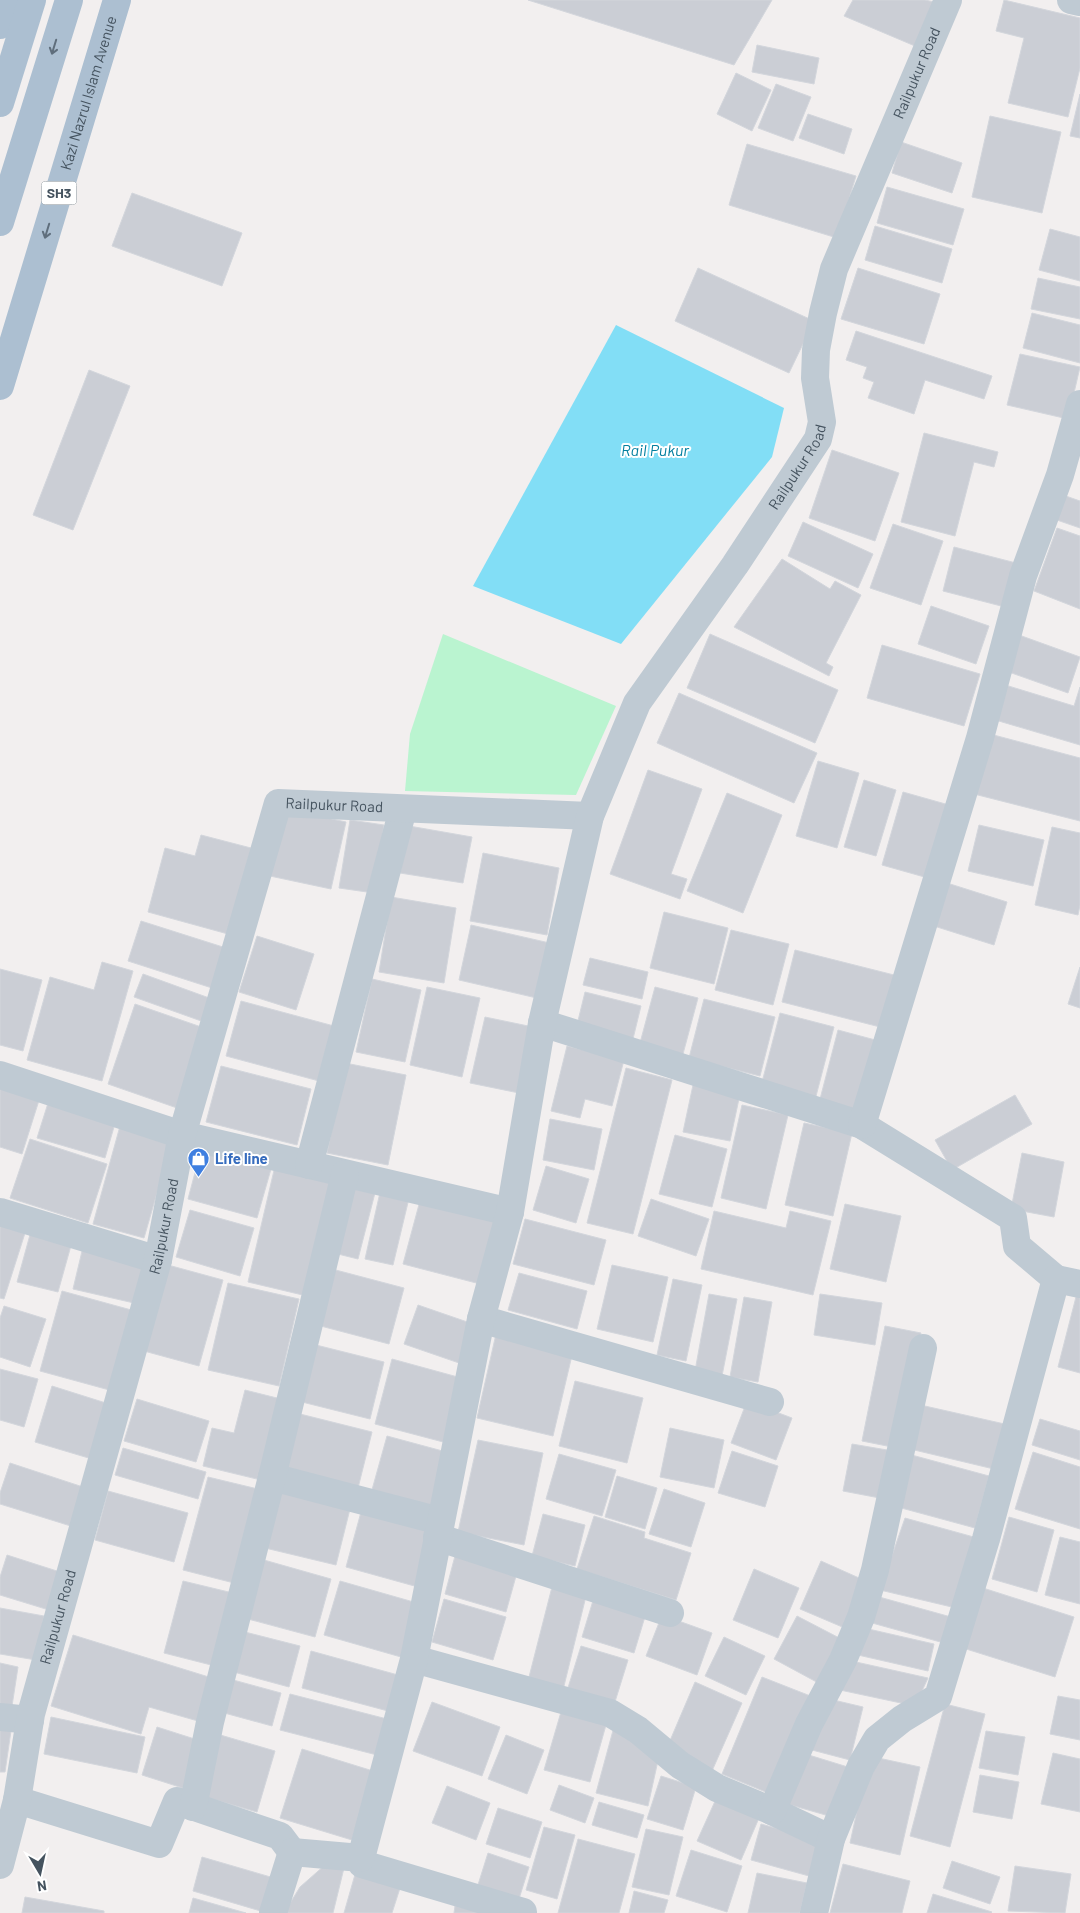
<svg xmlns="http://www.w3.org/2000/svg" width="1080" height="1913" viewBox="0 0 1080 1913" font-family="Barlow,sans-serif">
  <style>
    .green { fill: #baf4d0 }
    .water { fill: #82def6 }
    .building { fill: #cbced5; stroke: #d3d6dc }
    .lines { fill: none; stroke-linecap: round; stroke-linejoin: round }
    .minor { stroke: #bfcad3; stroke-width: 28 }
    .major { stroke: #acbfd1; stroke-width: 28 }
    .oneway { stroke: #5f6e7c }
    .labels { text-anchor: middle; stroke-width: 4; stroke-linejoin: round; paint-order: stroke }
    .shield { fill: #fff; stroke: #7d878f; stroke-width: 1 }
    .shield-label { font-size: 14px; font-weight: bold; fill: #45535f }
    .street-label { font-size: 15px; fill: #45535f; stroke: #fff }
    .shop-label { font-size: 15px; font-weight: bold; fill: #366cbe; stroke: #fff; text-anchor: start }
    .water-label { font-size: 16px; font-style: italic; fill: #037f9f; stroke: #fff }
  </style>
  <rect width="100%" height="100%" fill="#f2efef"/>
  <path class="green" d="M443 634 616 706 576 795 405 791 410 734Z"/>
  <path class="water" d="M616 325 784 408 772 457 621 644 473 586Z"/>
  <path class="building" d="M528 0H772L734 65Z
    M853 0H925L934 2 915 46 844 16Z
    M1004 0 1080 18V68L1068 117 1008 103 1024 38 996 31Z
    M757 45 819 58 814 84 752 72Z
    M736 73 771 90 752 131 717 114Z
    M776 84 811 97 793 141 758 128Z
    M1080 94V138L1070 136Z
    M808 114 852 129 844 154 799 138Z
    M990 116 1061 132 1042 213 972 197Z
    M901 142 962 163 952 193 892 173Z
    M747 144 856 176 837 238 729 205Z
    M887 187 964 209 953 245 877 223Z
    M132 193 242 233 222 286 112 246Z
    M875 226 952 249 942 283 865 260Z
    M1050 229 1080 237V281L1039 270Z
    M698 268 814 321 789 373 675 321Z
    M858 268 940 294 924 344 841 319Z
    M1038 278 1080 287V319L1031 309Z
    M1032 313 1080 325V363L1023 348Z
    M856 331 992 376 984 399 925 380 914 414 868 398 874 382 863 378 867 367 846 360Z
    M1020 354 1080 367 1068 419 1007 405Z
    M89 370 130 386 73 530 33 515Z
    M924 433 998 452 994 467 974 462 955 536 901 522Z
    M832 450 899 473 875 541 809 518Z
    M1063 495 1080 501V528L1054 519Z
    M803 522 873 554 858 588 788 556Z
    M893 524 943 541 921 605 870 588Z
    M1057 528 1080 536V609L1034 591Z
    M954 547 1016 563 1005 607 943 591Z
    M782 559 830 589 835 581 861 595 826 663 833 667 829 676 734 627Z
    M931 606 989 626 976 664 918 644Z
    M710 634 838 690 815 743 687 688Z
    M1019 635 1080 657 1068 693 1006 671Z
    M882 645 980 674 964 726 867 698Z
    M1002 684 1074 706 1080 687V745L992 719Z
    M679 693 817 753 794 803 657 743Z
    M990 734 1080 758V821L974 794Z
    M818 761 859 773 837 848 796 836Z
    M648 770 702 789 671 874 687 879 680 899 610 874Z
    M864 780 896 790 876 856 844 847Z
    M903 792 949 805 928 878 882 865Z
    M727 793 782 815 743 913 687 891Z
    M284 809 346 822 331 889 270 876Z
    M350 820 384 825 374 893 339 888Z
    M979 825 1044 840 1033 886 968 871Z
    M409 826 472 837 463 883 400 873Z
    M1052 827 1080 833V905L1078 915 1035 905Z
    M201 835 251 848 228 934 148 912 165 848 195 856Z
    M483 853 559 868 547 935 470 921Z
    M947 883 1007 902 994 945 934 926Z
    M391 897 456 908 444 983 379 972Z
    M664 912 728 928 714 984 650 968Z
    M141 921 226 948 212 988 128 961Z
    M471 925 554 944 541 999 459 980Z
    M731 930 789 944 773 1005 715 990Z
    M257 936 314 954 296 1010 239 992Z
    M795 950 898 976 884 1028 782 1002Z
    M590 958 648 972 642 999 583 985Z
    M102 962 133 971 102 1081 27 1060 50 977 94 990Z
    M1080 967V1008L1068 1004Z
    M0 969 42 980 23 1051 0 1045Z
    M143 974 212 999 204 1022 134 997Z
    M372 979 421 990 405 1062 356 1052Z
    M427 987 480 998 462 1077 410 1065Z
    M655 987 698 998 683 1054 640 1043Z
    M585 992 641 1006 632 1043 576 1029Z
    M704 999 775 1017 760 1076 689 1058Z
    M241 1001 334 1026 319 1081 226 1056Z
    M135 1004 207 1029 180 1109 108 1084Z
    M780 1013 834 1027 815 1100 761 1086Z
    M485 1017 533 1027 519 1093 470 1083Z
    M838 1030 879 1041 860 1113 819 1103Z
    M567 1046 624 1060 612 1106 585 1099 580 1118 551 1111Z
    M345 1063 406 1075 388 1165 327 1153Z
    M221 1066 311 1089 297 1145 206 1122Z
    M626 1068 672 1080 633 1234 587 1223Z
    M0 1081 41 1094 22 1154 0 1147Z
    M693 1085 740 1094 730 1141 683 1132Z
    M1015 1095 1032 1124 952 1170 935 1140Z
    M49 1100 116 1120 105 1158 37 1138Z
    M742 1105 788 1115 766 1209 721 1198Z
    M550 1119 602 1129 594 1170 543 1160Z
    M804 1123 852 1133 833 1216 785 1205Z
    M120 1126 172 1141 144 1238 93 1224Z
    M675 1135 727 1149 712 1207 659 1194Z
    M30 1139 107 1164 88 1223 10 1198Z
    M201 1150 271 1169 257 1218 188 1199Z
    M1022 1153 1064 1162 1054 1217 1011 1209Z
    M275 1166 338 1181 311 1297 248 1282Z
    M546 1166 589 1179 576 1223 533 1210Z
    M348 1182 376 1189 358 1259 330 1252Z
    M381 1188 410 1194 393 1265 365 1259Z
    M421 1197 501 1218 484 1285 403 1264Z
    M651 1199 709 1219 696 1256 638 1236Z
    M845 1204 901 1216 886 1282 830 1269Z
    M190 1210 254 1228 240 1276 176 1257Z
    M714 1211 786 1228 790 1211 831 1221 813 1295 701 1269Z
    M525 1219 606 1240 594 1285 513 1264Z
    M0 1222 26 1230 4 1299 0 1298Z
    M31 1231 72 1242 58 1292 17 1282Z
    M83 1247 145 1262 134 1303 73 1289Z
    M168 1265 223 1280 199 1366 144 1351Z
    M612 1265 668 1277 653 1342 597 1329Z
    M332 1269 404 1288 389 1344 317 1325Z
    M519 1273 587 1291 577 1329 508 1310Z
    M673 1279 702 1285 686 1361 657 1355Z
    M228 1283 299 1299 279 1386 208 1370Z
    M62 1291 135 1311 113 1391 40 1371Z
    M1077 1293 1080 1294V1373L1058 1367Z
    M709 1294 737 1299 722 1376 695 1371Z
    M820 1294 882 1303 875 1345 814 1335Z
    M744 1297 772 1302 758 1382 730 1377Z
    M418 1305 476 1325 462 1364 404 1344Z
    M4 1306 46 1319 30 1367 0 1357V1318Z
    M885 1326 921 1333 897 1448 862 1441Z
    M496 1334 573 1351 553 1436 477 1418Z
    M312 1344 384 1362 370 1419 298 1401Z
    M392 1359 465 1379 447 1443 375 1424Z
    M0 1369 38 1379 24 1427 0 1420Z
    M575 1381 643 1398 627 1463 559 1446Z
    M52 1386 109 1404 92 1459 35 1442Z
    M245 1390 285 1400 265 1481 203 1466 212 1428 234 1433Z
    M137 1399 209 1421 196 1462 124 1441Z
    M747 1401 792 1418 776 1460 731 1443Z
    M916 1404 1009 1425 998 1470 906 1448Z
    M292 1412 372 1432 358 1488 279 1468Z
    M1040 1419 1080 1431V1460L1032 1445Z
    M670 1428 724 1440 714 1488 660 1477Z
    M387 1436 450 1453 433 1514 370 1497Z
    M478 1440 543 1453 524 1545 458 1532Z
    M852 1444 893 1451 885 1499 843 1491Z
    M123 1448 206 1472 198 1499 115 1475Z
    M732 1451 778 1466 765 1507 718 1493Z
    M1033 1452 1080 1467V1529L1015 1509Z
    M559 1454 616 1470 602 1516 546 1499Z
    M908 1454 989 1476 975 1528 894 1506Z
    M10 1463 86 1488 74 1527 0 1504V1493Z
    M617 1476 657 1488 645 1529 605 1517Z
    M208 1477 262 1490 238 1584 183 1570Z
    M275 1487 351 1505 336 1565 261 1547Z
    M664 1489 705 1503 691 1547 649 1534Z
    M108 1491 188 1513 174 1562 95 1540Z
    M361 1512 433 1531 418 1587 346 1567Z
    M543 1514 585 1525 575 1566 532 1556Z
    M594 1516 645 1532 644 1538 691 1553 676 1600 577 1569Z
    M1009 1517 1054 1530 1037 1592 992 1579Z
    M905 1518 981 1539 956 1608 880 1590Z
    M1060 1537 1080 1542V1604L1045 1595Z
    M456 1552 518 1569 506 1612 445 1594Z
    M7 1555 60 1572 49 1610 0 1595V1577Z
    M264 1560 331 1579 315 1637 248 1619Z
    M821 1561 868 1582 847 1629 800 1609Z
    M754 1569 799 1588 778 1638 733 1620Z
    M183 1581 237 1594 219 1667 164 1653Z
    M340 1581 417 1603 401 1657 324 1635Z
    M553 1583 587 1592 563 1690 528 1681Z
    M983 1588 1074 1617 1055 1677 963 1648Z
    M595 1594 647 1610 634 1653 582 1637Z
    M872 1595 951 1617 944 1643 865 1621Z
    M444 1599 506 1617 493 1660 432 1642Z
    M0 1608 44 1616 36 1660 0 1654Z
    M662 1615 712 1633 697 1675 646 1656Z
    M797 1616 847 1642 824 1686 774 1659Z
    M864 1628 934 1644 928 1671 858 1655Z
    M241 1631 300 1646 289 1687 230 1671Z
    M73 1635 212 1678 198 1721 149 1707 141 1734 51 1706Z
    M724 1637 765 1656 746 1695 705 1676Z
    M581 1646 628 1660 614 1705 567 1691Z
    M311 1651 398 1675 388 1711 302 1688Z
    M856 1662 928 1678 915 1706 840 1690Z
    M0 1663 18 1667 12 1706 0 1704Z
    M762 1677 813 1697 773 1795 722 1774Z
    M226 1678 281 1693 272 1726 217 1711Z
    M695 1682 742 1703 712 1771 666 1750Z
    M290 1694 387 1719 377 1755 280 1730Z
    M1058 1696 1080 1700V1740L1050 1734Z
    M825 1698 863 1707 850 1760 812 1750Z
    M432 1702 500 1727 482 1776 413 1751Z
    M945 1704 985 1714 950 1847 910 1836Z
    M561 1712 606 1725 590 1782 544 1770Z
    M51 1717 145 1737 137 1773 44 1754Z
    M0 1723 12 1724 5 1772H0Z
    M615 1723 659 1756 648 1806 596 1793Z
    M157 1727 204 1742 189 1790 142 1775Z
    M986 1731 1025 1737 1018 1775 979 1768Z
    M217 1734 275 1751 257 1812 198 1795Z
    M506 1735 544 1750 527 1794 488 1779Z
    M302 1749 373 1771 352 1840 280 1818Z
    M799 1752 851 1768 836 1818 784 1803Z
    M1053 1753 1080 1759V1812L1041 1804Z
    M869 1756 920 1767 900 1855 850 1843Z
    M980 1775 1019 1782 1012 1819 973 1812Z
    M661 1776 696 1787 683 1830 647 1819Z
    M559 1785 594 1798 585 1823 550 1810Z
    M447 1786 490 1803 476 1840 432 1823Z
    M716 1799 759 1818 741 1860 697 1841Z
    M599 1802 644 1815 637 1838 592 1825Z
    M498 1808 542 1822 530 1858 486 1844Z
    M761 1824 819 1840 809 1876 751 1860Z
    M544 1827 575 1835 557 1899 526 1890Z
    M646 1829 683 1837 669 1895 632 1887Z
    M578 1839 635 1854 619 1913H558Z
    M691 1850 742 1866 727 1912 676 1896Z
    M488 1853 529 1867 518 1902 477 1888Z
    M202 1857 274 1878 264 1912 193 1891Z
    M952 1861 1000 1877 990 1904 943 1888Z
    M843 1864 910 1881 902 1913H830Z
    M325 1865 344 1868 333 1913H284L300 1887Z
    M1015 1866 1071 1874 1065 1913 1008 1911Z
    M356 1871 401 1885 392 1913H344Z
    M757 1873 807 1883 800 1913H748Z
    M634 1891 668 1900 664 1913H629Z
    M933 1894 992 1912 991 1913H927Z
    M25 1897 104 1911V1913H22Z
    M193 1898 246 1913H189Z
    M455 1906 486 1913H454Z"/>
  <g class="lines">
    <g class="minor">
      <path d="M1071 0 1080 2"/>
      <path d="M542 1023 862 1125 1013 1218 1017 1246 1056 1279"/>
      <path d="M0 1075 182 1135 510 1212"/>
      <path d="M862 1125 980 738 1023 576 1060 475 1080 404"/>
      <path d="M309 1165 403 809"/>
      <path d="M0 1212 158 1260"/>
      <path d="M481 1319 770 1402"/>
      <path d="M272 1477 440 1521"/>
      <path d="M437 1537 670 1613"/>
      <path d="M414 1659 610 1713 638 1730 680 1765 717 1788 772 1811 831 1839"/>
      <path d="M0 1717 30 1720"/>
      <path d="M17 1800 159 1844 177 1801 280 1836 292 1852"/>
      <path d="M193 1807 210 1722 272 1477 345 1174"/>
      <path d="M772 1811 809 1724 843 1660 861 1617 875 1570 923 1348"/>
      <path d="M361 1858 362 1864 523 1912"/>
      <path id="s1" d="M0 1865 17 1800 31 1714 158 1260 182 1135 278 803 590 816"/>
      <path id="s2" d="M273 1913 292 1852 361 1858 414 1659 481 1319 510 1212 542 1023 590 816 637 703 735 565 818 439 822 422 815 378 816 350 823 313 834 269 948 0"/>
      <path d="M814 1913 831 1839 861 1766 877 1739 902 1719 938 1697 986 1539 1056 1279 1080 1284"/>
    </g>
    <g class="major">
      <path d="M0 25 8 0"/>
      <path d="M0 103 32 0"/>
      <path d="M0 222 69 0"/>
      <path id="s3" d="M0 386 117 0"/>
    </g>
  </g>
  <defs><path id="oneway-shaft" d="M-6 0H5M1.5-3L5.5 0L1.5 3" fill="none" stroke-width="1.6" stroke-linecap="round" stroke-linejoin="round" transform="scale(1.25)"/></defs>
  <g class="oneway">
    <use href="#oneway-shaft" transform="translate(54 47) rotate(107)"/>
    <use href="#oneway-shaft" transform="translate(47 231) rotate(107)"/>
  </g>
  <defs>
    <symbol id="shop-pin" viewBox="-11 -11 22 30"><path d="M0 17L-7.5 6A9.5 9.5 0 1 1 7.5 6Z" fill="#3f7fe0" stroke="#fff"/><path d="M-5-2.5h2.3a2.7 3.5 0 0 1 5.4 0H5L5.5 6h-11ZM-1.5-2.5h3a1.5 2.3 0 0 0-3 0Z" fill="#fff"/></symbol>
  </defs>
  <g fill-rule="evenodd">
    <use href="#shop-pin" x="186" y="1146" width="25" height="34"/>
  </g>
  <g class="labels">
    <rect class="shield" x="41.5" y="181.5" width="35" height="23" rx="4"/>
    <g class="shield-label">
      <text x="59" y="198">SH3</text>
    </g>
    <g class="street-label">
      <text dy="5" stroke="none"><textPath href="#s2" startOffset="2029">Railpukur Road</textPath></text>
      <text dy="5" stroke="none"><textPath href="#s3" startOffset="306">Kazi Nazrul Islam Avenue</textPath></text>
      <text dy="5" stroke="none"><textPath href="#s2" startOffset="1609">Railpukur Road</textPath></text>
      <text dy="5" stroke="none"><textPath href="#s1" startOffset="1155">Railpukur Road</textPath></text>
      <text dy="5" stroke="none"><textPath href="#s1" startOffset="660">Railpukur Road</textPath></text>
      <text dy="5" stroke="none"><textPath href="#s1" startOffset="255">Railpukur Road</textPath></text>
    </g>
    <g class="shop-label">
      <text x="215" y="1164">Life line</text>
    </g>
    <g class="water-label">
      <text x="655" y="456">Rail Pukur</text>
    </g>
  </g>
  <g transform="translate(40 1873) rotate(171)" stroke="#ffffff" stroke-width="4" paint-order="stroke">
  <path d="M0-4L9 19L0 12L-9 19Z" fill="#45535f"/>
  <text y="-8" font-size="14" font-weight="bold" text-anchor="middle" fill="#45535f">N</text>
  </g>
</svg>
